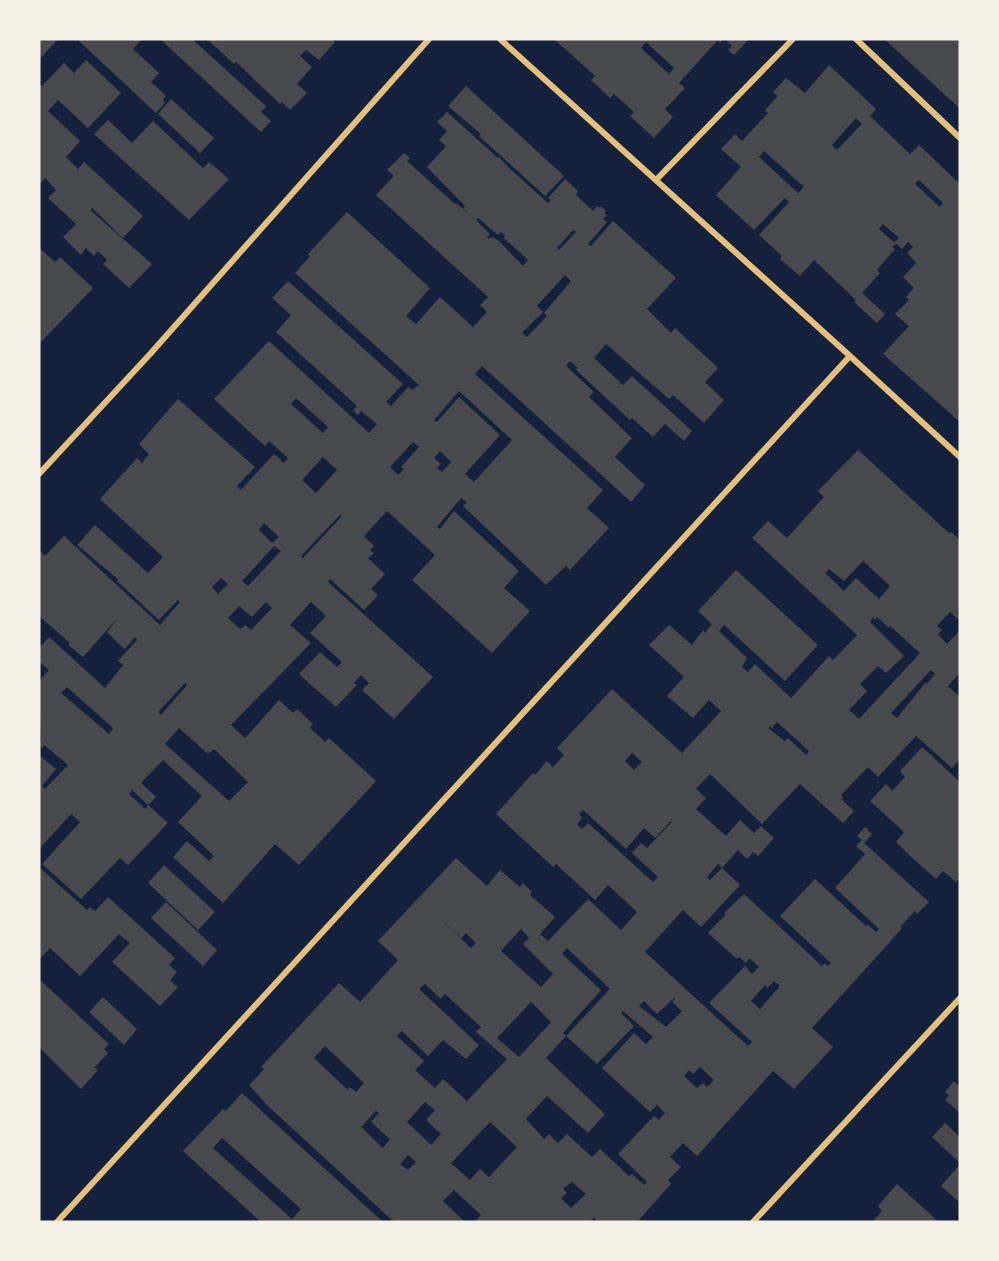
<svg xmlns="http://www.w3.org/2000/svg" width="999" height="1261" viewBox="0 0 999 1261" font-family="'PT Sans Narrow',sans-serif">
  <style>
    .building { fill: #48494c; fill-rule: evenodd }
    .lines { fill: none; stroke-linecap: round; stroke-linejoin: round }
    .minor { stroke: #e5c07b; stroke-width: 6 }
  </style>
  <rect width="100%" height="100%" fill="#14213d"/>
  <path class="building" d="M39 39H58L39 60Z
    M81 39H142L133 49 159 73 151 82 166 96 163 100 165 103 156 113 79 41Z
    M160 39H192L266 106 261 112 271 121 261 132Z
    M207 39H331L335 42 319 60 306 50 300 56 312 67 297 84 307 93 290 110 282 102 280 104 236 62 234 64Z
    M554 39H723L720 43 718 40 679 83 685 88 665 109 673 117 654 138 630 116 634 112 614 94 610 98 591 80 595 76ZM646 42 674 68 669 74 641 48Z
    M725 39H749L734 55 728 50 732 46Z
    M884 39H960V109L955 104Z
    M86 60 121 93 88 128 58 100 48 111 80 141 66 157 78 169 84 162 143 216 123 238 92 208 90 210 152 264 129 288 103 264 107 260 98 251 94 256 86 248 81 255 63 237 76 224 48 198 56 190 45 178 39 185V83L42 86 64 63 74 73Z
    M829 65 876 109 870 116 910 154 919 145 960 184V422L883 354 909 326 895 314 909 300 906 297 914 288 903 277 916 263 907 253 913 247 908 242 902 249 894 242 899 238 883 224 879 229 896 244 892 247 895 249 877 270 880 273 862 293 885 314 877 323 854 302 856 300 814 260 800 276 780 259 782 256 759 235 789 202 785 198 754 230 716 195 741 167 721 149 735 134 742 141 768 113 765 110 778 96 773 92 786 78 805 93ZM856 118 862 124 837 150 832 145ZM764 151 804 187 798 193 759 157ZM919 180 943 203 940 207 915 184Z
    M466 86 564 176 545 196 479 136 481 134 448 106Z
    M171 99 214 138 200 153 158 114Z
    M447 112 498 158 499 157 507 166 548 203 551 200 548 198 565 179 578 191 576 195 593 211 597 206 600 208 601 206 606 211 604 213 607 215 603 219 607 222 588 244 591 246 613 221 676 278 647 309 671 333 675 328 718 368 705 382 724 400 704 423 673 395 669 399 606 344 594 358 623 385 632 376 692 431 684 441 665 424 653 437 632 418 630 420 576 370 578 368 570 361 566 366 594 392 589 397 632 438 615 457 645 485 631 502 482 366 475 374 603 490 587 508 609 528 570 570 566 566 546 585 463 506 467 502 461 498 437 527 440 529 454 511 519 571 504 588 530 611 492 653 412 580 435 555 387 511 364 536 374 546 370 550 374 553 368 558 385 574 371 589 378 595 364 610 330 579 328 582 433 677 394 719 362 690 369 683 361 675 354 683 357 685 336 707 299 674 320 652 337 667 342 662 310 633 326 616 311 602 290 625 311 643 231 725 245 738 279 700 293 713 297 709 313 724 310 728 325 742 329 738 376 781 299 865 275 844 223 903 173 857 187 841 209 861 214 856 178 822 202 796 163 760 141 783 156 797 148 805 132 790 129 794 145 809 148 805 168 823 128 865 120 858 81 899 42 864 80 822 71 814 39 849V755L56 769 42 786 45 789 68 765 44 745 42 748 39 745 41 741 39 681 49 670 39 662V648L49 637 105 688 123 665 118 661 137 640 135 637 125 649 122 647 107 632 116 621V620L83 657 68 645 70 643 39 616V550L45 556 64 536 160 625 180 602 178 600 159 620 117 581 118 579 77 545 95 525 148 573 163 557 100 499 137 458 142 463 144 462 143 461 149 454 139 444 178 399 255 467 237 486 241 490 274 454 284 463 288 458 269 441 265 446 214 399 269 341 369 433 377 424 361 411 358 415 353 410 357 406 276 332 291 315 272 298 288 281 403 384 386 402 391 406 408 387 412 390 419 385 295 273 310 256 308 254 347 212 430 288 406 316 416 324 440 297 473 327 487 312 480 305 488 297 376 195 394 176 387 170 404 153 410 158 407 161 455 204 456 203 474 218 463 208 465 206 427 167 446 146 439 140 447 131 437 122ZM478 218 498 235 501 232 505 236 504 238 528 260 523 266 499 241 492 237 489 239 487 237 490 234 476 220ZM573 230 576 232 559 250 557 248ZM565 275 571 281 544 313 547 316 527 337 522 333 543 312 537 306ZM459 391 512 440 474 482 465 474 500 435 459 397 437 422 434 420ZM296 398 328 427 323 433 291 404ZM413 442 419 447 401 467 404 469 398 475 390 467ZM440 451 451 462 442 472 437 468 441 464 434 458ZM323 457 337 470 316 493 302 480ZM340 515 342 516 303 558 301 556ZM264 523 279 537 272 543 259 530ZM274 546 281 551 248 586 242 581ZM221 578 228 584 218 594 212 587ZM266 602 272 608 251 630 245 625 240 629 228 618 239 606 252 617ZM185 683 187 685 161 715 158 712ZM67 687 113 728 109 734 61 693ZM179 728 208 754 214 749 248 782 229 801 165 744Z
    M108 120 132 143 153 121 203 168 209 162 229 179 189 220 94 134Z
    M39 248 55 262 60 257 93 288 39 344Z
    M858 450 949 533 951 532 960 540V621L950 612 937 626 942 630 938 634 947 644 960 630V673L948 686 960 697V759L952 768 916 736 878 777 868 767 841 795 843 798 841 799 854 811 843 823 800 784 762 824 710 774 696 789 706 798 696 809 726 836 740 820 754 833 761 826 774 838 758 856 753 852 747 859 738 850 722 868 718 864 707 877 710 880 722 868 740 885 701 927 683 910 645 952 748 1046 752 1042 709 1003 745 966 752 974 759 967 749 958 746 963 739 957 737 959 708 933 726 914 724 913 744 894 822 966 825 963 828 966 831 963 780 916 815 879 866 926 867 924 876 932 879 929 835 888 865 854 856 846 862 840 857 836 865 827 872 834 864 843 929 902 917 914 915 911 900 927 902 928 889 943 812 1028 833 1047 794 1089 773 1071 697 1156 683 1143 670 1157 681 1167 668 1180 671 1184 637 1222H599L594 1218 590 1222H474L481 1215 454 1190 443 1201 465 1222H394L268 1106 249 1085 264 1069 261 1067 339 983 360 1002 398 960 378 941 456 858 487 886 500 870 520 887 523 883 532 892 530 895 555 917 540 934 548 941 588 899 621 930 637 912 608 885 595 900 556 864 553 867 496 814 533 773 535 775 547 761 553 767 564 755 557 748 612 689 682 753 721 711 709 700 693 718 667 696 684 677 649 645 669 625 692 645 703 630 705 633 712 624 698 611 736 570 818 645 785 681 724 625 719 631 747 658 742 667 748 672 755 664 791 698 829 656 833 660 857 635 752 538 768 521 787 538 824 497 818 491ZM863 561 890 586 879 599 856 578 844 591 825 573 829 569 844 581ZM873 617 875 620 877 617 889 628 890 626 920 653 859 719 849 710 867 691 860 684 878 666 886 673 904 656 870 622ZM931 670 935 674 927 684 926 682 897 718 891 713ZM777 722 809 751 806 755 788 738 785 741 768 728 770 727 772 728ZM632 753 642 762 634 770 625 761ZM583 810 626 849 644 828 655 838 671 821 672 822 647 848 641 843 632 853 658 877 653 882 588 823 582 829 577 824 582 818 579 814ZM437 916 461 938 466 933 476 943 471 948ZM521 929 529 938 523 944 553 974 541 987 501 951ZM567 948 610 989 566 1036 597 1064 634 1026 621 1013 623 1011 653 1037 646 1044 634 1033 602 1068 650 1112 657 1105 665 1113 659 1120 654 1116 618 1154 647 1182 644 1185 632 1174 629 1176 600 1149 592 1157 567 1134 558 1143 549 1134 544 1139 526 1119 547 1096 588 1133 605 1114 546 1058 566 1036 563 1033 601 990 562 954ZM774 981 780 986 760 1009 751 1001 765 985 767 988ZM425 984 441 999 445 994 481 1027 476 1032 507 1059 467 1101 443 1079 435 1088 415 1070 424 1061 397 1036 402 1031 428 1056 443 1040 466 1059 479 1045 419 989ZM674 998 675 999 672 1002 682 1011 666 1027 639 1006 644 1001 657 1014ZM531 1002 551 1022 519 1057 497 1038ZM325 1046 364 1083 356 1092 350 1087 348 1090 314 1058ZM700 1067 714 1080 707 1087 703 1083 697 1088 684 1076 689 1070 693 1074ZM425 1102 435 1110 426 1120 441 1134 431 1145 407 1122ZM376 1111 379 1113 371 1122 390 1139 383 1148 361 1127ZM490 1122 517 1147 489 1177 480 1169 470 1180 451 1163ZM408 1155 416 1162 408 1170 400 1164ZM572 1182 586 1194 571 1208 561 1198 567 1193 563 1189Z
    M922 747 960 782V878L956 882 943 871 936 879 907 853 896 842 904 832 870 801 886 784 892 791 905 777 900 771Z
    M164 865 215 912 198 930 148 883Z
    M39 867 87 910 90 907 95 911 108 897 175 958 169 965 177 972 170 981 178 987 160 1006 112 962 130 943 119 934 80 976 50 948 39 960Z
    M166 902 217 950 203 966 151 918Z
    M39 979 109 1044 104 1049 108 1053 94 1068 98 1070 81 1089 39 1047Z
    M103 997 137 1029 124 1045 89 1012Z
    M954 1081 960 1087V1113L945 1100 949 1095 945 1092Z
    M242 1093 383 1222H261L183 1151 223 1109 226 1111ZM222 1138 301 1209 292 1219 213 1148Z
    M945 1123 960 1137V1163L932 1137Z
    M960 1164V1203L941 1186Z
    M897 1184 929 1213 938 1222H872L882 1211 878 1206Z"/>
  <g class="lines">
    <path class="minor" d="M500 39 850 356 960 457
      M856 39 960 138
      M656 180 793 39
      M39 474 151 353 429 39
      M57 1222 850 356
      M753 1222 960 998"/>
  </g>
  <rect width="999" height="1261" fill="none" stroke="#f6f1e7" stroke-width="81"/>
</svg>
